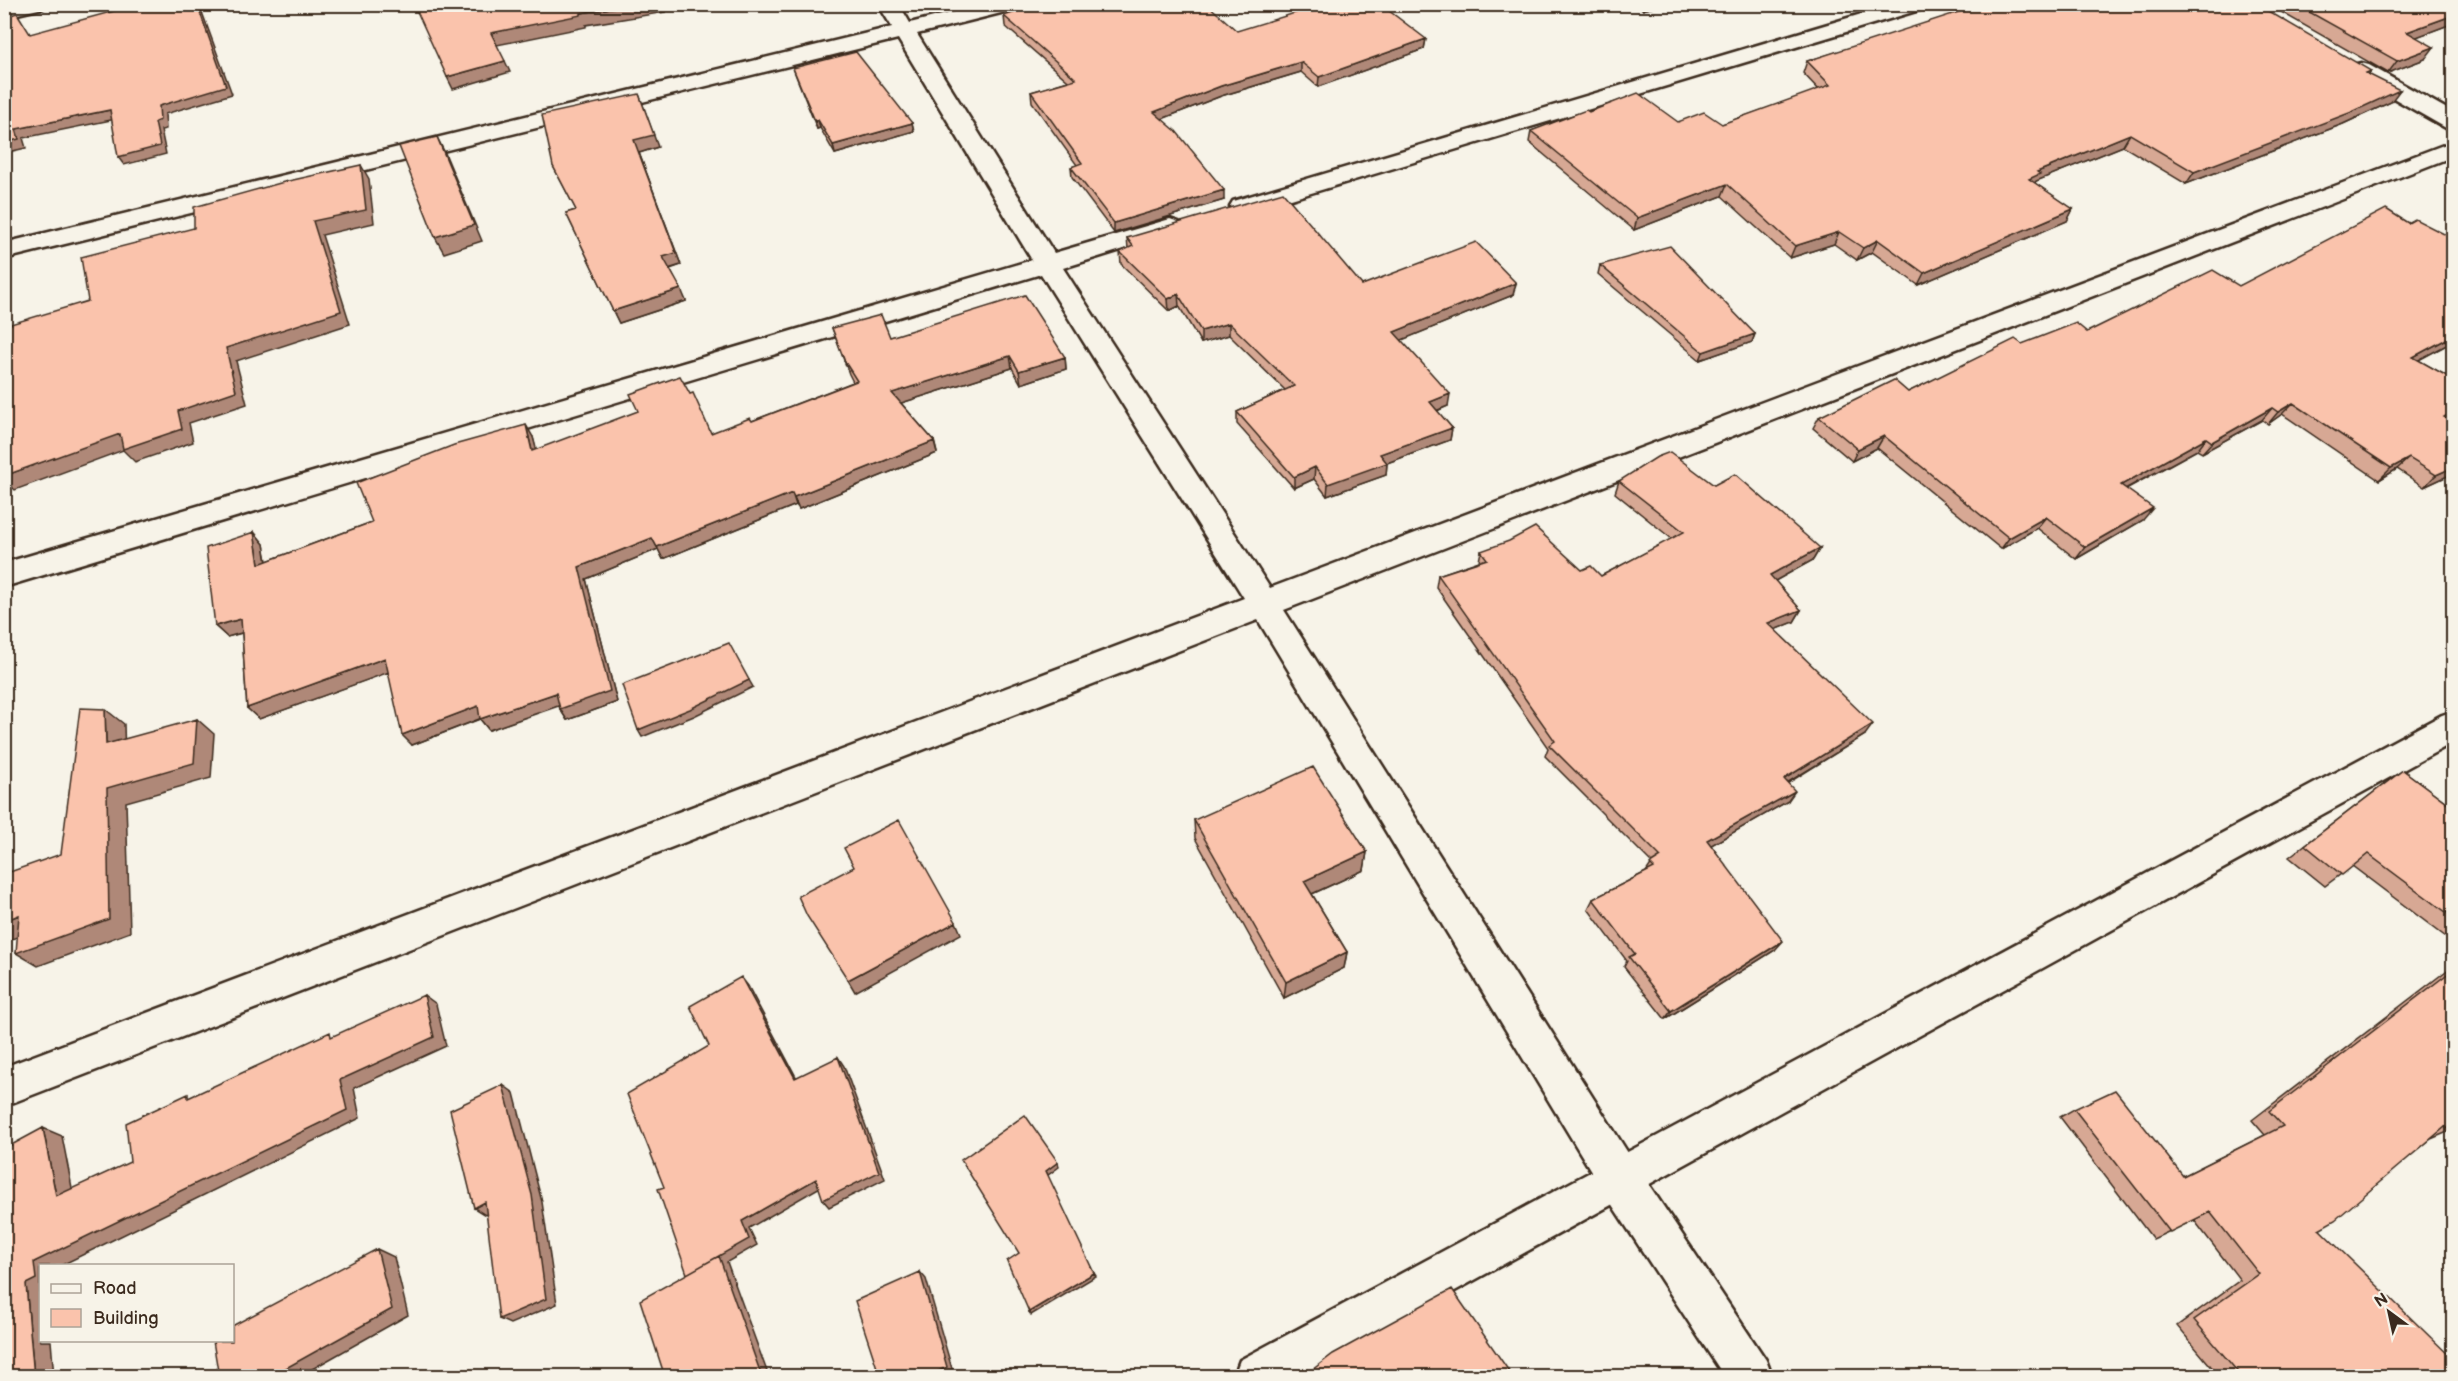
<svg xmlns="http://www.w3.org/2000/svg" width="2458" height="1381" viewBox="0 0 2458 1381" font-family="'Balsamiq Sans',sans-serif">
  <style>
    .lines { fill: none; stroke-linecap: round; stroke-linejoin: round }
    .minor-casing { stroke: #3b2a1e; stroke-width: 5 }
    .tertiary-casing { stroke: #3b2a1e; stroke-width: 5 }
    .minor { fill: #f7f3e8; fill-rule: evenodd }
    .tertiary { fill: #f7f3e8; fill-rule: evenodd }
    .wall { fill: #d7a894; stroke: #3b2a1e; stroke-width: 1.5 }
    .shaded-wall { fill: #af8878; stroke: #3b2a1e; stroke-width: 1.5 }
    .building { fill: #fac3ac; stroke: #3b2a1e; stroke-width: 1.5 }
  </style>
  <rect width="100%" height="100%" fill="#f7f3e8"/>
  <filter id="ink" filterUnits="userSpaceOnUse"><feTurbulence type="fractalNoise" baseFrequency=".0167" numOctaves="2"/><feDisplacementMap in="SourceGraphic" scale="12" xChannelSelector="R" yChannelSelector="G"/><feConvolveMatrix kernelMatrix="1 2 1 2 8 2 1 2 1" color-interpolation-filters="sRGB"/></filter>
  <g filter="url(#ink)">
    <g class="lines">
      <defs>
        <path id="minor" d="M46 4 43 8 4 17V5Z
          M878 4H899L910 23 986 4H1024L1021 8 917 34 1054 253 1170 219 1179 222 1183 227 1179 232 1063 268 1270 588 2454 141V156L1284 610 1635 1164 1766 1360 1772 1376H1724L1605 1194 1258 620 4 1106V1067L1244 598 1041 274 4 587V563L1032 260 898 39 4 259V243L892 27Z
          M1895 4H1929L1926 8 1251 211 1242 214 1233 211 1230 206 1233 201Z
          M2361 63 2369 65 2454 113V130L2446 128 2353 75 2350 70 2353 65Z"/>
        <path id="tertiary" d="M2454 711V742L1300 1376H1234L1240 1360 2442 715Z"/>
      </defs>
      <use href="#minor" class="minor-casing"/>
      <use href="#tertiary" class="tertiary-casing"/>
      <use href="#minor" class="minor"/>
      <use href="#tertiary" class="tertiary"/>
    </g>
    <path class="wall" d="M1637 4H1665L1643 10Z
      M2267 4H2454V23L2416 37 2425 59 2388 73Z
      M1976 9 2371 71 2369 74 2391 102 2343 124 2186 184 2123 146 2036 181 2035 183 2073 209 2067 221 1918 285 1872 252 1857 260 1834 244 1790 258 1722 196 1634 230 1529 142 1531 131 1589 112 1678 122 1722 124 1819 90 1803 73 1807 61Z
      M1004 16 1237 31 1426 39 1424 49 1318 87 1301 72 1221 96 1162 119 1224 200 1114 233 1072 177 1071 167 1077 165 1032 102 1031 92 1068 81 1005 26Z
      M793 68 912 123 914 131 835 154 820 128 817 129 796 76Z
      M658 147 639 153 681 265 670 269 686 301 619 323 566 213 576 210 553 166Z
      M2408 223 2454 239V341L2418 360 2454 380V415L2447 419 2454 424V473L2424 487 2397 469 2379 480 2282 414 2268 424 2262 420 2202 453 2197 450 2126 489 2143 520 2076 559 2037 528 2001 549 1877 448 1852 461 1813 428 1819 417 1908 392 2022 344 2087 332 2239 286Z
      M1127 238 1362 285 1516 283 1513 295 1401 340 1448 406 1437 411 1452 428 1450 440 1387 463 1386 475 1327 496 1314 479 1294 488 1237 424V412L1285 390 1229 335 1201 343 1179 306 1169 311 1121 264 1120 252 1128 249Z
      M1600 265 1755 334 1752 342 1700 360 1598 274Z
      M832 328 890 337 1065 357 1066 369 1021 384 1012 368 901 403 934 441 937 453 799 509 796 505 663 559 658 549 586 579 617 702 567 720 560 709 559 705 489 730 480 719 412 745 388 672 259 719 247 708 242 633 227 637 215 626 254 532 264 544 267 561 372 522 533 437 536 450 711 433 752 421 853 382 849 374Z
      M1619 481 1714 485 1820 548 1813 560 1775 581 1801 610 1794 622 1774 630 1865 735 1788 783V801L1711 845 1775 950 1665 1019 1624 967 1627 961 1588 909 1593 899 1646 872 1652 863 1545 756 1548 748 1436 587 1438 575 1479 561 1481 551 1582 570 1601 576 1672 539 1615 493Z
      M2403 770 2454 808V943L2352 866 2325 886 2289 857Z
      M1194 820 1367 852 1364 870 1312 894 1347 952 1344 968 1284 998 1195 838Z
      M2454 965V1129L2450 1131 2431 1139 2319 1229 2454 1377H2220L2177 1326 2240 1280 2194 1220 2153 1239 2060 1117 2074 1109 2183 1176 2265 1135 2252 1120Z"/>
    <path class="shaded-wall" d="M197 4H199L232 94 165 114 166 129 161 130 166 154 124 165 118 157 155 122 159 106Z
      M634 4H665L666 12 586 25V27L497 45 491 33 581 13Z
      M1645 4H1665L1643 10Z
      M2454 15V23L2398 44 2407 32Z
      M1426 39 1424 49 1318 87 1319 77Z
      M2434 47 2425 59 2388 73 2397 61Z
      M505 61 510 72 453 89 447 77Z
      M1301 62V72L1221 96 1154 122V112L1221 86Z
      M2400 90 2391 102 2343 124 2186 184 2194 172Z
      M639 94 658 147 639 153 681 265 668 269 663 257 634 140Z
      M110 110 116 119 23 138 26 148 4 153V143L16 129Z
      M818 120 820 128 817 129 815 121Z
      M912 123 914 131 835 154 833 145Z
      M2130 134 2123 146 2036 181 2033 185 2029 179 2037 172Z
      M437 137 445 153 482 241 444 253 435 237Z
      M361 165 369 179 374 223 322 235 350 324 236 361 247 404 189 423 193 442 135 462 123 450 15 490 4 480V476L178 411 226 348 313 221Z
      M1727 184 1722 196 1634 230 1637 218Z
      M1224 190V200L1114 233V223Z
      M2073 209 2067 221 1918 285 1924 273Z
      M1839 232 1834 244 1790 258 1795 246Z
      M1878 240 1872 252 1857 260 1863 248Z
      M1516 283 1513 295 1392 344 1394 332Z
      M681 289 686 301 619 323 613 311Z
      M1178 294 1179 306 1169 311 1168 299Z
      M1229 323V335L1201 343V331Z
      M1755 334 1752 342 1700 360 1703 352Z
      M2454 335V341L2402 369 2413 357Z
      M1010 356 1012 368 895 405 892 393Z
      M1065 357 1066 369 1021 384 1019 371Z
      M1450 394 1448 406 1428 414 1430 402Z
      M2293 403 2282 414 2268 424 2278 412Z
      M2272 408 2262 420 2202 453 2212 442Z
      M2454 411V415L2432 429 2444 417Z
      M526 425 533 437 540 463 532 451Z
      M1452 428 1450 440 1384 464 1387 463 1386 475 1327 496 1328 484 1380 454Z
      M1884 436 1877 448 1852 461 1858 449Z
      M2206 438 2197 450 2112 496 2121 485Z
      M934 441 937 453 799 509 794 497Z
      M2409 458 2397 469 2379 480 2391 468Z
      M1315 467 1314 479 1294 488V477Z
      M2454 467V473L2424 487 2436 475Z
      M792 493 796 505 663 559 657 547Z
      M2153 508 2143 520 2076 559 2085 547Z
      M2046 517 2037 528 2001 549 2009 538Z
      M254 532 264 544 269 576 259 564Z
      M652 538 658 549 586 579 617 702 567 720 560 709 579 567Z
      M1820 548 1813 560 1764 587 1770 575Z
      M1801 610 1794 622 1761 635 1768 623Z
      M241 619 252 630 227 637 215 626Z
      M385 658 395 670 259 719 247 708Z
      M749 680 753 687 694 716 642 737 638 730Z
      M556 693 564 704 489 730 480 719Z
      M478 706 487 716 412 745 402 735Z
      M105 709 124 724 125 759 106 744Z
      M197 719 214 734 211 778 126 802 130 932 38 966 16 953 107 788Z
      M1873 724 1865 735 1777 789 1784 779Z
      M1795 791 1788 801 1701 851 1707 840Z
      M1367 852 1364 870 1303 898 1304 881Z
      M19 915 41 928 4 942V921Z
      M956 922 961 934 855 992 848 980Z
      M1783 941 1775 950 1665 1019 1671 1011Z
      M1347 952 1344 968 1284 998 1286 982Z
      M741 977 748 986 801 1086 795 1078Z
      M424 995 436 1004 446 1046 354 1088 360 1118 60 1266H40V1341H51L54 1377H34L26 1284 34 1262 340 1080Z
      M838 1057 844 1066 885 1179 829 1207 823 1200Z
      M503 1085 514 1093 542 1202 557 1304 510 1324 499 1319Z
      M43 1128 62 1136 75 1203 56 1196Z
      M1058 1162 1059 1167 1048 1175 1046 1171Z
      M816 1179 822 1186 749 1228 757 1245 727 1262 769 1377H762L696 1280 742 1221Z
      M485 1202 496 1209 485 1215 474 1208Z
      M377 1249 394 1257 408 1315 298 1377H270Z
      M920 1272 926 1279 953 1372 943 1377H926Z
      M1094 1273 1096 1276 1031 1315 1029 1312Z"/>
    <path class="building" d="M128 4H197L226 86 159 106 160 120 155 122 160 146 118 157 110 110 16 129 19 139 4 143V17L17 13 30 34 129 7Z
      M423 4H634L581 13V15L491 33 505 61 447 77 415 7Z
      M1040 4H1207L1237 31 1324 4H1380L1426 39 1319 77 1301 62 1221 86 1154 112 1176 131 1224 190 1114 223 1071 167 1082 163 1031 92 1076 79 1004 16Z
      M1987 4H2256L2371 71 2366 73 2400 90 2352 112 2194 172 2130 134 2037 172 2040 174 2029 179 2073 209 1924 273 1878 240 1863 248 1839 232 1795 246 1727 184 1637 218 1531 131 1586 110 1589 112 1638 93 1678 122 1704 112 1722 124 1830 85 1807 61 1974 7 1976 9Z
      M2295 4H2454V15L2407 32 2434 47 2397 61Z
      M856 52 912 123 833 145 818 120 815 121 793 68Z
      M639 94 654 135 634 140 676 253 663 257 681 289 613 311 566 213 576 210 553 166 542 115Z
      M437 137 474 225 435 237 399 146Z
      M361 165 366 210 313 221 341 311 226 348 236 391 178 411 182 429 123 449 120 434 4 476V326L88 301 81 257 194 228V207L284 182Z
      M1283 192 1362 285 1476 242 1516 283 1394 332 1450 394 1430 402 1452 428 1380 454 1387 463 1328 484 1315 467 1294 477 1237 412 1294 386 1229 323 1201 331 1178 294 1168 299 1120 252 1133 246 1127 238Z
      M2386 209 2408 223 2415 219 2454 239V335L2413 357 2454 380V411L2444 417 2454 424V467L2436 475 2409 458 2391 468 2293 403 2278 412 2272 408 2212 442 2206 438 2121 485 2153 508 2085 547 2046 517 2009 538 1884 436 1858 449 1819 417 1894 380 1908 392 2015 339 2022 344 2076 323 2087 332 2213 270 2239 286Z
      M1670 246 1755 334 1703 352 1600 265Z
      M1025 295 1065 357 1019 371 1010 356 892 393 934 441 794 497 792 493 657 547 652 538 579 567 610 691 560 709 556 693 480 719 478 706 402 735 385 658 247 708 241 619 215 626 206 548 254 532 259 564 372 522 356 483 454 445 526 425 532 451 638 411 630 394 680 376 690 394 693 393 711 433 750 418 752 421 857 381 845 362 832 328 881 315 890 337Z
      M1670 452 1714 485 1735 474 1820 548 1770 575 1801 610 1768 623 1873 724 1784 779 1795 791 1707 840 1783 941 1671 1011 1629 957 1635 954 1593 899 1654 868 1650 864 1661 857 1549 745 1555 741 1438 575 1487 559 1481 551 1509 541 1535 527 1582 570 1591 566 1601 576 1684 532 1619 481 1657 457Z
      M729 643 749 680 690 709 638 730 622 685Z
      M80 708 105 709 106 744 197 719 194 763 107 788 109 919 16 953 19 915 4 921V874L61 854Z
      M1313 767 1367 852 1304 881 1347 952 1286 982 1194 820Z
      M2403 770 2454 808V918L2368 854 2342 875 2305 845Z
      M899 820 956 922 848 980 807 916 798 896 854 867 844 848Z
      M2454 969V1129L2450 1131 2445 1127 2335 1220 2319 1229 2454 1360V1377H2242L2194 1320 2259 1274 2210 1212 2170 1232 2074 1109 2115 1090 2183 1176 2283 1126 2269 1111Z
      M741 977 795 1078 838 1057 879 1172 823 1200 816 1179 742 1221 749 1239 687 1274 658 1189 664 1187 627 1094 709 1046 690 1006Z
      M424 995 434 1037 340 1080 347 1110 34 1262 36 1279 26 1284 34 1377H4V1149L43 1128 56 1196 130 1162 126 1123 188 1094V1098L330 1032 331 1037Z
      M503 1085 532 1195 546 1299 499 1319 485 1202 474 1208 450 1110Z
      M1025 1115 1058 1162 1046 1171 1094 1273 1029 1312 1007 1261 1019 1253 961 1160Z
      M377 1249 392 1309 270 1377H219L213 1341H232V1326Z
      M719 1256 762 1377H665L640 1300Z
      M920 1272 947 1367 926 1377H880L855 1301Z
      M1452 1289 1513 1377H1303L1333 1354Z"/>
  </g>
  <rect width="2458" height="1381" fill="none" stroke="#f7f3e8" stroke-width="24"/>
  <rect x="12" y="12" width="2434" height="1357" fill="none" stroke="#3b2a1e" stroke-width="2" filter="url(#ink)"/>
  <rect x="39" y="1264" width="195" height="78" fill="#f7f3e8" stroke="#aca397" stroke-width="1.5"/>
  <rect x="51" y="1284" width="30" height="9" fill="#f7f3e8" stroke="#aca397" stroke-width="1.5"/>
  <text x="93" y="1294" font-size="18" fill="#3b2a1e">Road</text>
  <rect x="51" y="1309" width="30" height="18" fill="#fac3ac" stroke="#aca397" stroke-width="1.5"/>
  <text x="93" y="1324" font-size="18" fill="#3b2a1e">Building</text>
  <g transform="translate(2389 1312) rotate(327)" stroke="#f7f3e8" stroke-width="4.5" paint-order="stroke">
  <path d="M0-4.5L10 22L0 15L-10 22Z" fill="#3b2a1e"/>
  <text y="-9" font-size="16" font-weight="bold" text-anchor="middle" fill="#3b2a1e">N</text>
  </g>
</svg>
